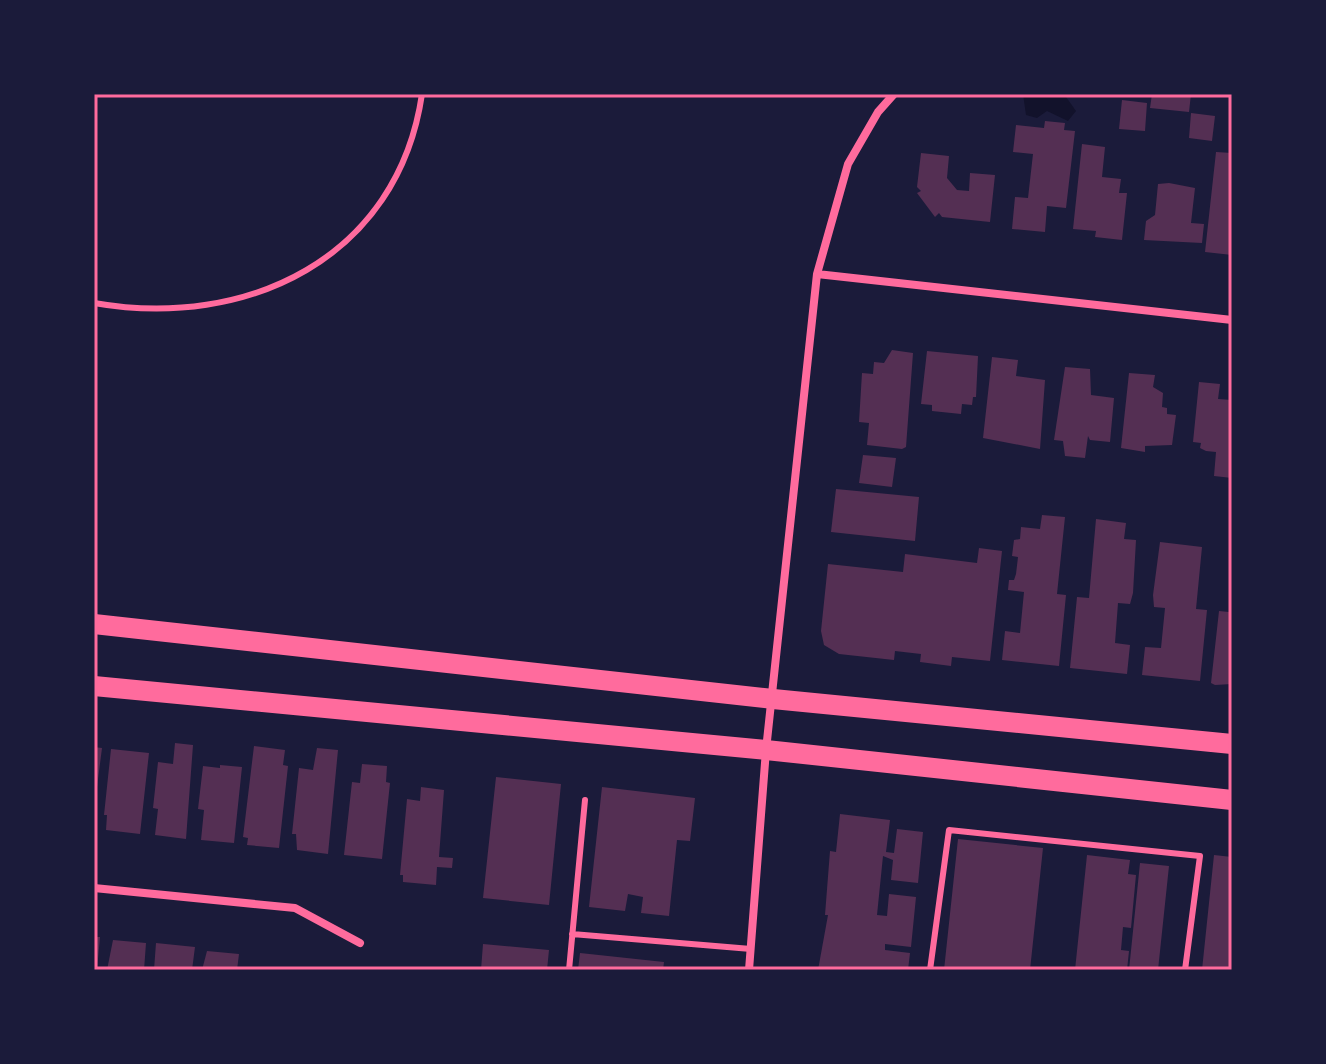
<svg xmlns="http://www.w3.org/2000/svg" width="1326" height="1064" viewBox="0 0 1326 1064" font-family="Lora,serif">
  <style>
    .water { fill: #12122b }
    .building { fill: #542f53 }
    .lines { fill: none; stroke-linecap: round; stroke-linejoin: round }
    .service { stroke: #ff6b9d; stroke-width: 6 }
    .minor { stroke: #ff6b9d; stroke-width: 8 }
    .primary { stroke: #ff6b9d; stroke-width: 20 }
    .neatline { fill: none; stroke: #ff6b9d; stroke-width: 3 }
  </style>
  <rect width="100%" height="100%" fill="#1b1b3a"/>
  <path class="water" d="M1023 94H1064L1076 111 1068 121 1047 111 1037 118 1026 115Z"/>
  <path class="building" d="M1152 94H1191L1189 112 1150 108Z
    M1122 100 1147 103 1145 131 1119 129Z
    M1191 113 1215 116 1212 141 1189 138Z
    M1045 121 1065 123 1064 130 1075 131 1066 208 1047 206 1045 232 1012 229 1015 197 1028 198 1033 154 1013 152 1016 125 1044 128Z
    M1082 144 1105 147 1102 177 1121 179 1119 193H1127L1122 240 1095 237 1096 231 1073 229Z
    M1216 152 1232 153V255L1205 252Z
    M921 153 949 156 947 178 957 190 969 191 970 173 995 175 990 222 942 217 939 213 935 217 917 193 921 191 917 187Z
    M1169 183 1195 188 1191 223 1204 224 1202 243 1144 240 1146 221 1155 215 1158 184Z
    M892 350 913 353 906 447 902 449 867 445 869 423 859 422 862 373 873 374 874 362 884 363Z
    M927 351 978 356 976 397H973L972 405 962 404 961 414 932 411V405L921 404Z
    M992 357 1018 360 1016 376 1045 380 1040 449 983 438Z
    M1065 367 1090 369 1091 395 1114 398 1110 442 1090 440 1088 436 1085 458 1065 456 1063 441 1054 440Z
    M1129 373 1155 375 1153 387 1163 393 1162 407 1167 408V414L1176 415 1172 445 1145 446V452L1121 448Z
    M1199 382 1220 384 1218 399 1232 400V478L1214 476 1216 452 1206 451 1200 448 1201 443 1193 442Z
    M863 455 896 458 892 487 859 483Z
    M836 489 919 497 915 541 831 532Z
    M1042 515 1065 517 1057 594 1066 595 1059 666 1002 660 1005 631 1020 633 1024 592 1008 590 1009 580H1014L1016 574 1018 557 1012 556 1014 540 1020 539 1021 527 1040 529Z
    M1096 519 1126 523 1124 539 1136 540 1133 593 1130 604 1118 603 1115 643 1130 645 1127 674 1070 668 1077 597 1089 598Z
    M1160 542 1202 547 1196 609 1207 610 1200 681 1142 675 1145 647 1161 648 1165 608 1154 607 1153 595Z
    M979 548 1002 551 990 661 952 657 951 666 920 662 921 654 895 651 894 660 839 654 824 645 821 631 828 564 903 572 905 554 977 563Z
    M1230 603 1232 684 1215 685 1211 683 1219 611 1229 612Z
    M175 743 193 745 186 839 155 835 158 809 153 808 158 762 173 764Z
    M254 746 285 750 283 765 288 766 279 848 247 845 248 838 243 837Z
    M94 747 102 748 96 795H94Z
    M317 748 338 750 328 854 297 850 296 834H292L299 768 313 770Z
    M111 749 149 753 140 834 106 830 107 815H104Z
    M362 764 387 766 386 782 390 783 382 859 344 855 352 782 360 783Z
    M220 765 242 767 234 843 201 840 204 810 198 809 203 766 220 768Z
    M496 777 561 784 549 905 483 898Z
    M421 787 444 790 439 857 453 858 452 868 437 867 436 885 403 882V875H400L407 799 420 801Z
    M602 787 695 798 690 841 677 840 669 916 641 913 643 897 628 894 625 911 589 907Z
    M840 814 890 820 886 852 894 853 897 829 923 832 918 883 891 880 893 860 883 856 877 915 887 916 889 894 916 897 911 947 885 944V950L910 953 908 970H818L828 915H825L830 851 836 852Z
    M958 839 1043 848 1030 970H944Z
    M1087 855 1130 860 1128 874 1136 875 1131 928 1123 927 1121 950 1129 951 1127 970H1075Z
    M1214 855 1232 857V970H1202Z
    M1140 863 1169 866 1158 970H1129Z
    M94 937H100L97 970H94Z
    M113 940 146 943 144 970H107Z
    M156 943 195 947 192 970H154Z
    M483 944 549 950 547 970H481Z
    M207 951 239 954 237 970H202Z
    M580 953 664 962 663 970H578Z"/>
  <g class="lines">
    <path class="service" d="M94 303C247 330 398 258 422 94
      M572 934 751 949
      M569 970 585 800
      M930 970 949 830 1200 856 1185 970"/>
    <path class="minor" d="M817 274 1232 320
      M94 888 295 908 360 943
      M749 970 766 750 817 274 848 164 878 112 894 94"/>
    <path class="primary" d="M94 624 773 699 1232 744
      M94 686 766 750 1232 800"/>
  </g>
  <rect width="1326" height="1064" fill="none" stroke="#1b1b3a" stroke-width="192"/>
  <rect x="96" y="96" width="1134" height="872" class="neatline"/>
</svg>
